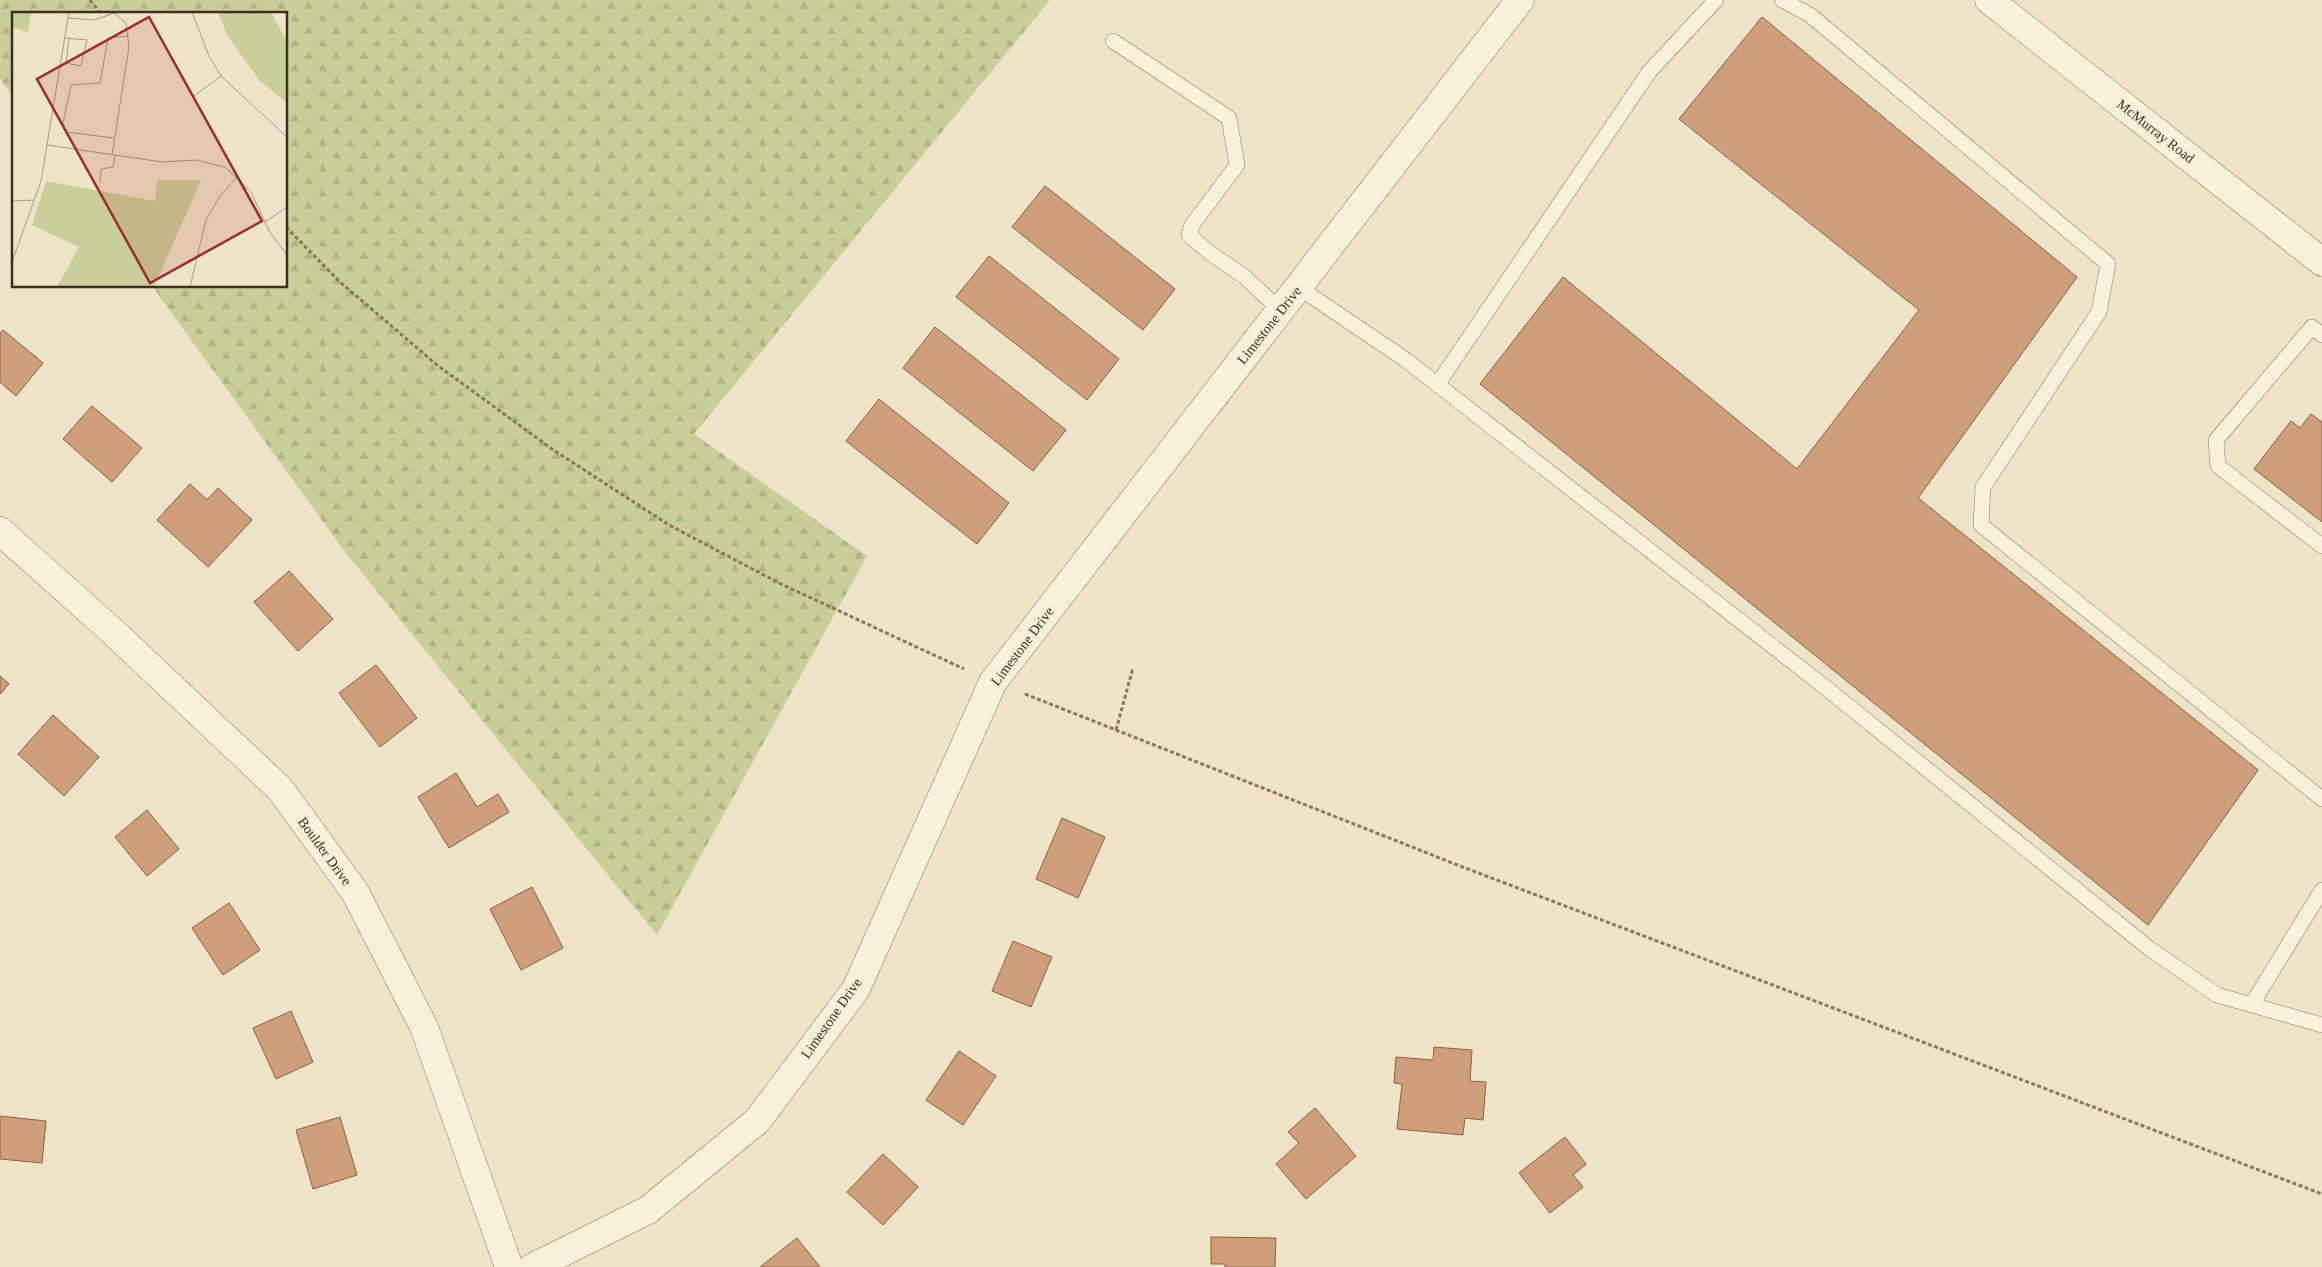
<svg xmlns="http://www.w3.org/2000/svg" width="2322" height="1267" viewBox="0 0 2322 1267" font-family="Georgia,serif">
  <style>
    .forest { fill: url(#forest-firs) }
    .building { fill: #cf9f7d; stroke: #8d5f41 }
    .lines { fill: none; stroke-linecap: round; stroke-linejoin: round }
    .service-casing { stroke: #8d765c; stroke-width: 16 }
    .minor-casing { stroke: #8d765c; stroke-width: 29 }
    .tertiary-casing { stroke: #8d765c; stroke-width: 29 }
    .path { stroke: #8d765c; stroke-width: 3; stroke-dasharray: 4 2.5; stroke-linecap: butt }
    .service { stroke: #faf1dc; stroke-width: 15 }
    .minor { stroke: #faf1dc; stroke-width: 28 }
    .tertiary { stroke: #faf1dc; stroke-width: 28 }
    .labels { text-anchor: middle; stroke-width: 4.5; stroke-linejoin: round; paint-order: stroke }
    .street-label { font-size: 14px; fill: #3d2e20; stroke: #f7eed8 }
    .inset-road { fill: none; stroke: #a89b85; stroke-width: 1 }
    .view { fill: #9e2a2b; fill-opacity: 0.15; stroke: #9e2a2b; stroke-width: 2.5 }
    .inset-edge { fill: none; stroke: #3d2e20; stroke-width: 2.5 }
  </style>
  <defs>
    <pattern id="forest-firs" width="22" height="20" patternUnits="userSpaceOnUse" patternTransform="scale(1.25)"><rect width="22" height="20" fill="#c9cf9b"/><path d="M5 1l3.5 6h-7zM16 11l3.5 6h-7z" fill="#aeb285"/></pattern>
  </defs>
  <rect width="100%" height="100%" fill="#f0e4c8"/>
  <path class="forest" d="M0 0H1050L694 434 867 556 657 935 345 552 152 286H286V14H14V98L0 79Z"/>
  <path class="building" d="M1762 17 2077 277 1918 498 2258 770 2148 925 1480 384 1563 277 1797 469 1919 310 1679 119Z
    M1045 186 1175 289 1143 330 1012 227Z
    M989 256 1119 359 1087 400 956 297Z
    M935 327 1066 430 1033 471 903 368Z
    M3 330 43 363 16 396 0 382V333Z
    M879 399 1009 503 977 544 846 441Z
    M92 406 142 448 112 482 63 439Z
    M2311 414 2322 422V522L2254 469 2291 421 2300 428Z
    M190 484 207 500 218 488 252 520 208 567 157 520Z
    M289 571 333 619 298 651 254 602Z
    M376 665 417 718 380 747 339 693Z
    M0 676 9 684 0 694Z
    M53 715 99 757 64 796 18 754Z
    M456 773 477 807 498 794 509 812 449 848 418 797Z
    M147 810 179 849 147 876 115 837Z
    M1062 818 1105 837 1078 898 1036 879Z
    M532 887 563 948 521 970 490 909Z
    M229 903 260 950 223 975 192 928Z
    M1013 941 1052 957 1031 1007 992 991Z
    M291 1011 313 1062 276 1079 253 1028Z
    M1434 1047 1472 1050 1470 1081 1486 1082 1483 1120 1465 1118 1463 1135 1397 1129 1402 1084 1394 1083 1396 1057 1433 1060Z
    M959 1051 996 1076 963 1125 926 1100Z
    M1315 1108 1356 1156 1306 1199 1276 1164 1299 1143 1288 1132Z
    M0 1116 46 1121 42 1163 0 1159Z
    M340 1117 357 1175 313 1189 296 1130Z
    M1565 1137 1586 1164 1573 1175 1583 1187 1550 1213 1519 1173Z
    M883 1154 918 1187 883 1225 847 1192Z
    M1211 1237 1276 1238 1275 1267H1225V1264H1211Z
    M797 1238 820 1267H760Z"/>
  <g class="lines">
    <defs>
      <path id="service" d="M1782 0 1810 15 2108 264 2099 312 1983 487 1981 525 2322 799
        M1113 41 1229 118 1237 165 1192 225 1189 235 1210 253 1245 277 1280 310
        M1298 287 1406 360 1826 688 2150 949 2217 995 2322 1025
        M2322 335 2312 327 2216 440 2218 466 2322 546
        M1437 385 1649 72 1716 0
        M2252 1004 2322 890"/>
      <path id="minor" d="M0 531 110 629 280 789 355 892 424 1027 509 1267
        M533 1267 648 1210 757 1121 856 989 993 682 1520 0"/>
      <path id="tertiary" d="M1989 0 2322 262"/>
    </defs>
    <use href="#service" class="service-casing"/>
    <use href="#minor" class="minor-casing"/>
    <use href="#tertiary" class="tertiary-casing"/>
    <path class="path" d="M90 0 101 14
      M286 227 340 282 437 365 552 449 669 525 781 584 964 669
      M1025 694 1460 866 2322 1194
      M1116 730 1133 668"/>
    <use href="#service" class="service"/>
    <use href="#minor" class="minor"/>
    <use href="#tertiary" class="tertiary"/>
  </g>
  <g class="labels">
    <g class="street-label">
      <text transform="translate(2156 131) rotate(38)" y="5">McMurray Road</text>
      <text transform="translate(1269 325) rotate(-52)" y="5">Limestone Drive</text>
      <text transform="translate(1022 646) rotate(-53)" y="5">Limestone Drive</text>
      <text transform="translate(325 851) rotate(54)" y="5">Boulder Drive</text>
      <text transform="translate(831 1018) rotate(-55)" y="5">Limestone Drive</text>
    </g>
  </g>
  <g transform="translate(12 12)">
    <rect width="275" height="275" fill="#f0e4c8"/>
    <path d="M0 0H19L16 20 0 15ZM206 0H259L275 30V91L248 69 215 23ZM145 168H189L142 275H45L67 235 20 213 34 169 143 189Z" fill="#c9cf9b"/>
    <path class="inset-road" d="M180 0 197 44 209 64 275 125M56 6 83 8 102 1 114 11 117 35 100 143M53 26 75 28 69 54 54 51 57 26M182 84 209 64M102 126 54 120 51 111 59 73 88 71 96 26 117 24M35 133 150 150 184 148 213 155 239 180 257 219 275 243M88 171 89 157 101 155 103 143M0 189 23 188M253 210 275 195M0 250 29 169 57 0M178 275 194 208 208 184 226 164"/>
    <path class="view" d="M137 5 250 209 138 271 25 67Z"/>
    <rect width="275" height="275" class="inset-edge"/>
  </g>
</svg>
